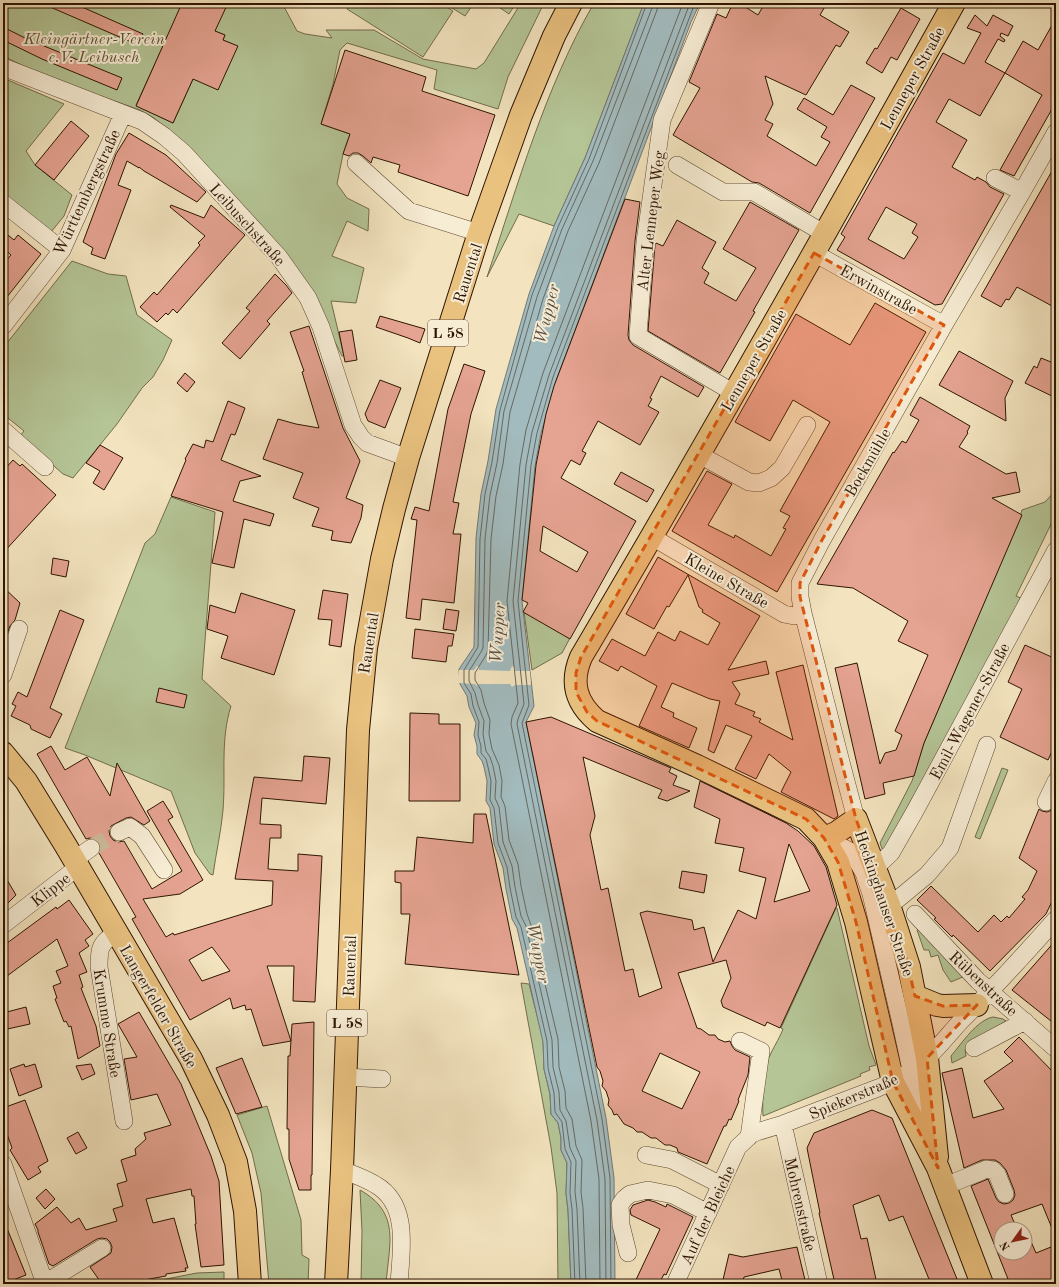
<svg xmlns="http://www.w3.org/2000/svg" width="1059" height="1287" viewBox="0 0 1059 1287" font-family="'Old Standard TT',serif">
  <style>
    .green { fill: #b5c596; stroke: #726c4c }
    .water { fill: #a2bbbe; stroke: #747873 }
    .pier { fill: #f3e4bf }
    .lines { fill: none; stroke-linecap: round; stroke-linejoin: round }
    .shore { stroke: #686860; stroke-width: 1 }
    .building { fill: #e5a391; stroke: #2e1402; fill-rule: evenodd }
    .minor-tunnel { stroke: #ccba99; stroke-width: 17; stroke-dasharray: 17 8; stroke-linecap: butt }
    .minor-casing { stroke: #5f4831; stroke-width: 18 }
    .major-casing { stroke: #2e1402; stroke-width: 24 }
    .minor { stroke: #f7edd5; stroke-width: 17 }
    .major { stroke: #eac280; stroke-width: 22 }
    .marked { fill: #df560c; fill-opacity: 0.2; stroke: #df560c; stroke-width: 3; stroke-dasharray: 8 5; stroke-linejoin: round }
    .labels { text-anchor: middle; stroke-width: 4; stroke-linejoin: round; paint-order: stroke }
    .shield { fill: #f7edd5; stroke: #6a5541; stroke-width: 1 }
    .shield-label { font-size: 15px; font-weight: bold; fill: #2e1402 }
    .park-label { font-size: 16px; font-style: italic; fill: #5d5236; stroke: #f7edd5 }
    .street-label { font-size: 16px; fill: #2e1402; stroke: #f7edd5 }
    .water-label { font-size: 17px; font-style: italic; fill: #574e44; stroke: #f7edd5 }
  </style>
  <rect width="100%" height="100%" fill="#f3e4bf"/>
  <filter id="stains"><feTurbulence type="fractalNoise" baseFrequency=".005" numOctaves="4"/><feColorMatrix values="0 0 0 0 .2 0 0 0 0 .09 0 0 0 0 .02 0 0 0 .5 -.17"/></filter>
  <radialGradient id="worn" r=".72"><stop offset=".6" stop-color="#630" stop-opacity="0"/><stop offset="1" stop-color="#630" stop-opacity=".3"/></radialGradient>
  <path class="green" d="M3 3H174L181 7 136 105 173 123 193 79 237 46 223 40 225 35 215 31 221 3H282L297 31 305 34 332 38 326 30H374L423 59 476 69 484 63 521 3H544L508 77 498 109 434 89 437 70 347 43 340 50 333 84 321 124 350 134 343 154 337 184 347 198 369 209 368 231 347 221 332 256 364 268 356 303 331 301 344 356H342L333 338 169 131 154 118 140 110 44 76 3 56Z
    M351 3H441L453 11 423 57 347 9Z
    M444 3H474L465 16Z
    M493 3H516L509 14Z
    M594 3H644L585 158 554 226 519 214 487 277C518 184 545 88 594 3Z
    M3 78 64 104 26 151 35 165 72 195 64 216 51 232 3 193Z
    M72 261 108 274 126 276 137 315 172 340 163 360 153 377 142 388 117 424 73 478 63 474 20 436 24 431 3 414V348Z
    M1056 490V514L1016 596 1023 599 883 851 880 843 912 781 924 743 1018 523 1022 510 1045 502Z
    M171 497 215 512 202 679 231 706C220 741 226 775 223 810 221 832 216 853 213 875L210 874 195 853 171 791 85 755 65 748 145 543 155 534Z
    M524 612 570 638 562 653 532 670Z
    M1002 768 1008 770 980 839 975 837Z
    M836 908H837L869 1046 876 1065 869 1067 870 1070 860 1074 861 1076 763 1116C762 1099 763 1066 772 1051 775 1045 780 1037 783 1029L781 1028Z
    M919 928 965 976 951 982 943 970 938 955 931 957 929 950H924L917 930Z
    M521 983 529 984 543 1039 544 1069 550 1094 551 1114 558 1123 561 1138V1150L567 1163 566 1193 568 1210 571 1284H558L557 1193 551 1147Z
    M993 1017 1003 1019 1006 1021 967 1045 965 1050 966 1056 952 1063 951 1056C962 1043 977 1020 993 1017Z
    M267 1106 301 1220 302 1255 309 1259 308 1284H269L261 1193 252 1153 237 1115Z
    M360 1190C401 1213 389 1244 386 1284H361L362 1231Z
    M224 1272V1284H140L197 1273Z"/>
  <path class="water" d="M644 3H700L691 22 557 378 541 433 535 466 522 601 534 706 526 722 606 1118 614 1178 615 1284H571L568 1210 566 1193 567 1163 561 1150V1138L558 1123 551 1114 550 1094 544 1069 543 1042 517 928 512 919 506 889 503 868 494 844 490 808 486 801 487 781 484 767 482 761 477 754V746L474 735 476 723 469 707 467 696 460 684 459 669 474 647 476 538 481 494 488 461 496 409 529 294 554 226 585 158Z"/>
  <path class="pier" d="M477 666 479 667V670L510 671 512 666 515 668V671H530L531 685H515L512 687 510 684H479L477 686 475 684 459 683V670H474Z"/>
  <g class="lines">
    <path class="shore" d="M575 1284 572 1209 570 1193 571 1162 565 1149 562 1122 555 1112 554 1093 548 1068 547 1041 521 927 516 917 510 888 507 867 498 843 494 808 490 800 491 781 488 767 486 759 481 753V746L478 735 479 722 473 706 471 694 464 683V670L478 647 480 539 485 494 492 462 500 410 532 295 558 227 589 159 647 3
      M580 1284 577 1209 575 1192 576 1161 570 1148 566 1121 560 1110 559 1092 553 1067 552 1040 526 926 521 916 515 887 512 866 503 842 499 807 495 798 496 781 493 766 490 757 486 751 483 734 484 721 478 705 475 693 469 681V671L481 652 483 648 485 539 490 495 497 463 504 411 537 297 562 229 593 161 652 8V3
      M586 1284 583 1208 581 1192 582 1160 576 1146 572 1119 566 1108 565 1091 559 1067 558 1039 531 925 527 914 521 886 518 864 509 840 505 806 501 797 502 781 499 765 492 749 489 734 490 720 484 703 481 690 475 680V673L486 655 488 650 491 539 496 496 503 464 510 412 543 299 568 231 599 163 657 10 658 3
      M600 1284 599 1179 591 1121 511 724 512 717 518 703 507 601 520 464 526 430 543 373 683 3
      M606 1284 605 1179 597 1120 517 724 518 719 524 704 513 601 526 465 532 432 549 375 690 3
      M611 1284 610 1178 602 1119 522 723 529 705 518 601 531 465 537 433 553 377 695 3"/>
  </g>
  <path class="building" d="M41 3H73L143 34 138 45Z
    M182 3H228L215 31 225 35 223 40 238 46 218 90 193 79 173 123 136 106Z
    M733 3H739L758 15 765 3H800L808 8 811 3H827L820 15 849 32 840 47 836 45 806 95 765 76 773 104 765 120 773 124 767 136 816 166 830 142 821 137 827 127 797 109 804 98 833 115 851 85 875 98 810 213 759 183 752 182 673 135 700 88 689 82 717 14 726 18Z
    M901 8 920 19 897 60 891 57 882 73 866 63 875 48 877 49Z
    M975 15 987 26 993 15 1013 26 1008 36 1001 33 1000 36 1005 40 1004 42 998 39 985 62 1005 73 980 116 949 99 936 122 967 140 952 167 975 180 977 177 986 182 990 187 1004 194 942 304 935 305 837 250 845 237 841 234 943 53 964 64 981 33 967 28ZM886 207 917 224 912 233 918 237 904 259 868 239Z
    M1056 18V102L1014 176 1000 170 1042 95 1005 73 1023 41 1038 50Z
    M3 27 27 39 122 78 117 90 42 59 3 40Z
    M345 50 426 77 422 91 495 115 468 196 398 172 400 165 373 157 371 163 363 156 358 153H353L349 156 343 154 350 134 321 124Z
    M71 121 89 136 54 180 35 165Z
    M129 133 166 155 206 192 197 202 144 171 139 167V168L127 161 118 185 131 190 105 259 91 254 93 248 83 242 116 154Z
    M1056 164V297L1052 306 1017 287 1009 300 1006 299 1001 307 981 296Z
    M625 199 640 202 635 241 628 335 629 340 633 345 704 387 698 397 661 376 650 398 652 399 648 406 659 412 640 445 598 421 582 451 586 453 580 465 571 460 561 478 636 521 570 639 523 612 528 603 522 600 536 465 546 414 554 386ZM543 526 588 552 577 572 540 551Z
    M750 202 799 230 753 311 755 312 720 373 648 331 655 245 656 243 663 246 677 220 716 242 702 268 709 273 704 283 736 301 756 268 723 249Z
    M171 205 204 218 211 205 245 235 177 313 173 309 168 315 166 313 157 322 140 307 154 292 157 295 200 245 198 243 205 236 170 207Z
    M3 231 14 240 18 235 41 254 3 302V264L11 255 3 248Z
    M275 274 286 285 292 293 267 321 270 324 240 359 222 343 250 311 246 308Z
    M875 303 926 332 777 592 672 531 707 471 732 484 708 525 734 538 735 535 771 556 786 529 783 528 790 516 780 511 830 422 793 400 770 441 735 422 796 314 850 345Z
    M380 316 425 329 420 343 408 338 376 327Z
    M309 326 343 428 360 461 346 498 363 505 361 518 351 543 331 540 333 531 312 526 319 508 293 498 303 473 263 459 278 419 296 424 319 428 302 372 304 371 290 332Z
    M352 330 357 360 345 362 339 332Z
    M959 351 1013 381 1005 398 1006 421 939 385Z
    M1041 358 1056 364V398L1025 383 1034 366 1037 368Z
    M464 364 485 371 471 414 453 502 459 503 453 534H461L454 603 422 599 420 620 406 618 417 520 411 519 415 507 429 511 448 409Z
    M185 373 195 382 187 392 177 383Z
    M380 380 401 388 385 428 368 421 365 414Z
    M920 397 970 426 967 432 968 433 959 447 1006 474 1016 472 1020 492 992 498 1022 515 924 743 914 776 883 783 885 794 865 799 835 668 857 663 880 764 885 753 896 750 902 735 895 731 928 655 898 641 908 621 853 588 817 584 893 452 894 453 902 441 906 443 919 420 910 415Z
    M228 401 245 408 235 435 231 434 221 460 261 476 240 481 233 501 274 514 270 526 244 519 234 568 212 563 223 512 171 496 186 460 185 459 193 444 204 448 206 440 213 442Z
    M100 445 123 458 104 490 93 483 100 471 86 463Z
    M13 460 20 466 22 464 56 495 3 553V471Z
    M621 472 654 490 647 502 614 484Z
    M658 557 760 616 728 670 766 661 769 674 732 682 740 694 735 704 755 712 753 716 761 719 759 722 793 740 776 672 803 665 838 816 834 819 781 792 791 772 769 754 756 779 735 769 752 736 726 725 714 753 708 750 720 701 710 699 672 683 661 707 674 713 673 717 697 728 689 748 639 726 657 686 621 666 618 671 599 661 612 639 645 656 658 632 675 641 680 631 708 645 720 623 702 612 703 610 699 607 688 575 669 607 667 606 654 629 626 614Z
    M53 558 69 561 66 577 51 574Z
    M3 587 20 603 15 620 10 626 3 645Z
    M323 590 348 594 341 647 329 645 332 620 318 619Z
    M241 593 295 610 274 675 221 658 228 636 207 629 210 605 235 613Z
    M446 609 459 611 456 631 443 629Z
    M60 610 84 620 50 708 62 714 50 738 31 729 30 725 11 716 16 706 12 704 18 692 27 697Z
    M415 629 454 634 452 646H448L446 662 412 658Z
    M1025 645 1056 659V743L1048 760 1000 737 1022 689 1008 682Z
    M159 688 187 695 184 708 156 702Z
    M410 713 439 714V724H460V801H409Z
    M551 717 671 768 669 772 677 776 673 785 690 791 667 801 658 798 662 790 583 757 595 816 590 835 601 890 608 888 625 971 633 969 639 997 662 988 640 913 647 911 692 920 694 930 704 927 713 962 738 910 756 919 766 878 739 871 744 848 715 843 720 819 694 807 700 781 786 823 798 831 814 846 826 867 837 905 780 1028 767 1022 765 1026 723 1007 721 1001 731 978 726 960 678 973 697 1028 701 1029 709 1035H715L718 1039 725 1042 730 1041 732 1046 735 1050 750 1057 748 1075 738 1100 739 1101 731 1120 729 1119 726 1126H724L707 1164 678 1152 677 1148 670 1145H665L656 1138H651L642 1132H637L633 1128 624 1124 617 1114 614 1115 612 1110 608 1105 609 1100 606 1091 602 1086 603 1081 600 1071 597 1067 526 722ZM789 844 810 891 774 902ZM660 1053 700 1072 682 1109 642 1091Z
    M51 746 65 770 87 757 110 796 117 763 150 821 144 825 131 817 126 818 111 826 109 831 110 836 113 840 118 842 124 841 152 889 182 871 147 811 163 801 173 817 168 820 203 880 180 894 143 899 166 937 173 933 174 935 272 905 273 881 235 879 254 777 302 781 304 756 330 758 326 804 262 798 260 824 281 825V838H270L268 869 298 871V854L322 856 315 1002 293 1001 294 966H267L291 1041 263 1046 251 1009 246 1010 245 1005 233 1009 230 998 190 1020 132 919 136 917 99 853 101 847 99 843 95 839 90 838 86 839 37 754ZM212 947 230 971 202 981 189 960Z
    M1056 805V893L1046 914 990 971 953 935 952 937 934 919 936 918 917 900 931 886 978 932 994 915 1001 922 1007 916 1009 918 1025 899 1022 897 1028 890 1037 871 1019 858 1039 809 1042 811 1047 812 1052 810Z
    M474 814H486L519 975 405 964 410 914H401V883L395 882V871H414L417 837 473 843Z
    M682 871 707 875 704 893 679 888Z
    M3 873 16 895 3 908Z
    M69 900 93 934 85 940 89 946 79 953 87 972 79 975 83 987 81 988 96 1026 100 1046 78 1059 71 1026 69 1027 66 1021 64 1022 55 999 57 998 53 986 61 983 56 971 68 966 57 939 3 979V946L56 907 57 909Z
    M1056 940V1025L1012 990Z
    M26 1007 30 1024 3 1030V1013Z
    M139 1012 181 1084 211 1156 219 1181 224 1265 201 1267 195 1224H196L194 1196H192L191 1189 146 1199 153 1223 174 1218 188 1268H185L186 1271 166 1274V1276L133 1282 102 1284 90 1267 111 1253 112 1247 110 1242 107 1239 102 1238 97 1239 53 1266 49 1264 38 1232V1230L35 1224 57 1207 71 1223 79 1218 86 1230 117 1221 113 1209 123 1206 117 1184 127 1181 121 1160 136 1155 135 1149 146 1139 144 1133 171 1125 157 1094 131 1100 124 1059 137 1057 118 1024Z
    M314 1022 312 1175H311V1190H299L289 1159V1129H287L288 1056H290L292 1024Z
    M1019 1037 1056 1075V1238L1042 1204 1011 1215 1017 1229H1001V1253H1025V1228L1036 1253 1056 1245V1284H1010L971 1186 988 1179 996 1198 999 1202 1004 1204 1009 1203 1013 1200 1015 1195 1014 1190 1006 1170 1000 1163 995 1160H982L964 1168 942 1073 962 1068 973 1118 1004 1109 984 1081 1013 1061 1004 1052Z
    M242 1058 262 1107 236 1114 216 1068Z
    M24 1064 25 1067 35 1064 42 1087 19 1096 10 1069Z
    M91 1064 95 1074 82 1080 76 1066Z
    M25 1100 48 1161 38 1167 41 1172 28 1180 10 1150 12 1148 3 1123V1108Z
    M872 1110 892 1118 959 1284H931L903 1216 889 1221 879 1195 853 1205 861 1239 867 1238 877 1284H835L819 1213H820L807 1148 814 1133Z
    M78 1132 87 1148 76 1154 67 1138Z
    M46 1189 55 1199 45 1209 36 1198Z
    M648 1200 655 1202 666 1207 667 1204 693 1217 666 1275 664 1274 659 1284H634L660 1229 631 1215 630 1210 633 1205Z
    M4 1221 26 1275 3 1284V1222Z
    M797 1247 806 1284H783L779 1269 744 1277 742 1284H722L729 1254 743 1257Z"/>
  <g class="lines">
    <path class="minor-tunnel" d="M91 848 119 832"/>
    <defs>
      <path id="minor" d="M711 3 662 120 645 242 638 336 734 393
        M3 67 142 121 164 136 184 153 279 257 308 298 321 327 353 425 361 437 367 443 408 458
        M356 163 409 211 479 233
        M677 165 723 192H754L825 234
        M995 178 1022 192
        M3 203 62 250
        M814 253 944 325
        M3 326 62 250 123 114
        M3 430 45 467
        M698 454 749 482 759 483 771 478 782 468 807 425
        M652 537 784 614 794 616 803 613
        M3 675 19 629
        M1046 802 1056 781
        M856 819 841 762 803 613 800 597V583L822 540 944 325 1022 192 1056 132
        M119 832 130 827 142 836 164 870
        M824 838 850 851 856 859 864 873 871 894 901 1023 911 1070 927 1128
        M74 860 91 848
        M875 868 891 853 915 811 1056 550
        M889 905 898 899 927 875 950 848 987 745
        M915 914 978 981 1056 1049
        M3 925 78 867
        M116 932C100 945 99 946 99 967L124 1121
        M740 1041 761 1051 749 1137
        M974 1048 1025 1021
        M345 1077 382 1079
        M783 1124 819 1284
        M646 1155 672 1160 721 1185
        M3 1164 45 1284
        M342 1170C353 1174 365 1178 376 1185 410 1205 401 1251 399 1284
        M945 1186 982 1171 986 1169 993 1170 997 1174 1005 1194
        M628 1253 621 1225 620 1205 624 1199 630 1194 648 1190 673 1195 708 1213
        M45 1283 102 1248
        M675 1284 738 1147 752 1134 757 1132 783 1124 878 1088C895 1081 914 1071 927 1058 939 1047 949 1034 960 1022 993 989 1025 954 1056 919"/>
      <path id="major" d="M954 3C832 222 709 441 581 657 570 683 576 703 597 721L697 766 806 819 824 838 838 862 856 922 893 1082 938 1168 982 1284
        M3 753 26 781 66 846 191 1059 218 1115 236 1162 245 1211 250 1284
        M824 838 836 833 856 819 889 905 909 967 927 1058 937 1157
        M915 996 937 1005 943 1006 977 1005
        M336 1284 342 1170 358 730 366 648 382 559 394 509 408 458 479 233 521 115 554 36 571 3"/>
    </defs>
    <use href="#minor" class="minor-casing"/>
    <use href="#major" class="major-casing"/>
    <use href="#minor" class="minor"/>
    <use href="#major" class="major"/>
  </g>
  <path class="marked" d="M814 253 944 325 822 540 800 583V597L856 819 906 958 915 996 943 1006 977 1005 927 1058 938 1168 893 1082 856 922 838 862 824 838 806 819 597 721 587 712 576 692V673L581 657Z"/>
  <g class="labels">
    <g class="shield">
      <rect x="428" y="320" width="40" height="26" rx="3"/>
      <rect x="327" y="1010" width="40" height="26" rx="3"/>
    </g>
    <g class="shield-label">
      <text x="448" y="338">L 58</text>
      <text x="347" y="1028">L 58</text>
    </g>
    <g class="park-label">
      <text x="94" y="44">Kleingärtner-Verein<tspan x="94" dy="18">e.V. Leibusch</tspan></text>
    </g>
    <g class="street-label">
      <text transform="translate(912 78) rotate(-61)" y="6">Lenneper Straße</text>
      <text transform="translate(86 192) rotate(-65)" y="6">Württembergstraße</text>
      <text transform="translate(650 221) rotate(-83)" y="6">Alter Lenneper Weg</text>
      <text transform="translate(248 224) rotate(48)" y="6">Leibuschstraße</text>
      <text transform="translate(467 273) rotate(-72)" y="6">Rauental</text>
      <text transform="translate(879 289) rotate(29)" y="6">Erwinstraße</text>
      <text transform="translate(753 360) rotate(-60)" y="6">Lenneper Straße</text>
      <text transform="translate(867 462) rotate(-60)" y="6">Bockmühle</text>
      <text transform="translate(727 580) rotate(30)" y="6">Kleine Straße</text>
      <text transform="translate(368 643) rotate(-81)" y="6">Rauental</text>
      <text transform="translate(969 711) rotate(-62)" y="6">Emil-Wagener-Straße</text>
      <text transform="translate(50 889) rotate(-38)" y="6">Klippe</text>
      <text transform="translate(885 903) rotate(71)" y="6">Heckinghauser Straße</text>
      <text transform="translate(349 966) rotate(-88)" y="6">Rauental</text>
      <text transform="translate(984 983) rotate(43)" y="6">Rübenstraße</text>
      <text transform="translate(159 1006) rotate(60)" y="6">Langerfelder Straße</text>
      <text transform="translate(108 1023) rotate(81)" y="6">Krumme Straße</text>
      <text transform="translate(853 1096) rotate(-23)" y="6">Spiekerstraße</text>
      <text transform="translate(801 1204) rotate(77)" y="6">Mohrenstraße</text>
      <text transform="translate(707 1215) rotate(-65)" y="6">Auf der Bleiche</text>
    </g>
    <g class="water-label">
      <text transform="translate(546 314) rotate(-76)" y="6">Wupper</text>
      <text transform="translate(497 633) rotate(-86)" y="6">Wupper</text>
      <text transform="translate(539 953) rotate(79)" y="6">Wupper</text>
    </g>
  </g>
  <rect width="1059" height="1287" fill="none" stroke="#f3e4bf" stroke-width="16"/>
  <rect x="4" y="4" width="1051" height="1279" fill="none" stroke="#2e1402" stroke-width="2"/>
  <rect x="8" y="8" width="1043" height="1271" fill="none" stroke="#2e1402"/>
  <g transform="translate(1013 1241) rotate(237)"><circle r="19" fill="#f7edd5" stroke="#a79681"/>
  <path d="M0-3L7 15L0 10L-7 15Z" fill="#8f2418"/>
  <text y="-6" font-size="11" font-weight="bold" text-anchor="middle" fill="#2e1402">N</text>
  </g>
  <rect width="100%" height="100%" filter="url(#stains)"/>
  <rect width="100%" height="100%" fill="url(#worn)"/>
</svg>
